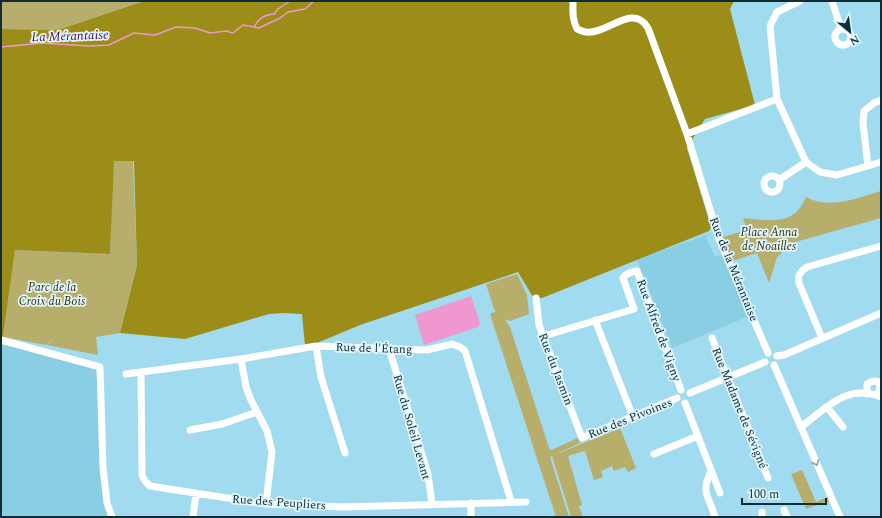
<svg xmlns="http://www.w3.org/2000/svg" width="882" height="518" viewBox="0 0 882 518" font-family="Spectral,serif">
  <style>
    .built { fill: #8acee4 }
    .green { fill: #b7ae6c }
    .forest { fill: #9c8d19 }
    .water { fill: #f097d0 }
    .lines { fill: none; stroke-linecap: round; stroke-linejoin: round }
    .stream { stroke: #f097d0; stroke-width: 1.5 }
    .minor { stroke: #fff; stroke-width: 7 }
    .oneway { stroke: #95a0a3 }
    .labels { text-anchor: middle; stroke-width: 3.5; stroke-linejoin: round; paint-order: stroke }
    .park-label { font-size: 12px; font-style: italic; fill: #373002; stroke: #dff6fe }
    .street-label { font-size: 12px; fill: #132b32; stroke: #dff6fe }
    .water-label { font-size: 13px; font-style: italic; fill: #580944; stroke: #dff6fe }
  </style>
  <rect width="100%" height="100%" fill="#a0dbef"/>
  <path class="built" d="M713 233 706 237 715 257 721 255 749 316 672 348 637 259Z
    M1 344 96 369 107 517H1Z"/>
  <path class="green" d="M1 1H144L58 30 1 29Z
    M113 161H133L137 265 120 333 96 337 98 355 47 345 56 337 46 345 3 337 15 250 110 254Z
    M881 191V218L792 243 777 257 769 283 757 253 732 261 723 237 747 230 743 218C770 220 794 227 806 197 831 210 857 198 881 191Z
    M517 274 527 295 529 314 510 321 505 319 510 327 549 448 551 450 578 438 580 443 550 457 569 517H556L490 314 496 311 494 309 486 284Z
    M620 428 636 468 628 472 625 467 614 471 612 466 601 471 603 477 594 480 585 451 568 456 582 505 579 506 583 517H571L552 456Z
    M802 470 816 502 828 497 829 501 806 509 791 474Z"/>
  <path class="forest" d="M144 1H734L730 9 755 105 705 119 687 148 711 227 709 231 542 298 533 297 518 272 360 325 317 343 305 346 302 314 283 313 269 314 185 339 120 333 137 265 134 161H114L110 254 15 250 2 344H1V29L58 30Z"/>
  <path class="water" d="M471 296 480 323 478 327 424 345 415 315Z"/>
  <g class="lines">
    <path class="stream" d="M254 27 259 28 280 18 288 12 305 9 314 1
      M1 47 42 43 89 46 109 45 134 33 155 35 176 27 195 28 210 33 226 31 233 33 243 25 254 27C259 18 264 15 274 14L278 9 290 1"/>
    <path class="minor" d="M573 1C573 11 572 19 577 29 580 30 583 32 586 32 607 35 633 2 648 28L687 134 719 239 768 353
      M832 1 841 29
      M835 37a8 8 0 1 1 16 0a8 8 0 1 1-16 0Z
      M777 99 806 162 820 172 837 175 881 162
      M687 134 777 99 770 26 777 12 800 1
      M868 166 863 123 864 111 874 103 881 100
      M764 184a8 8 0 1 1 16 0a8 8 0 1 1-16 0Z
      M779 180 806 162
      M536 298 539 325 582 438 677 398
      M595 320 633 417
      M544 336 634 309 623 278C625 274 633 271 637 271L681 390
      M712 338 768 478
      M822 338 799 283C797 275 801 271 807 267L881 246
      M1 340 100 367 103 468 107 503 112 517
      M316 346 321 377 345 453
      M389 349 428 474 432 504
      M777 356 784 355 881 313
      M241 359 246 387 251 400 267 431 272 452 266 504
      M774 365 840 517
      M141 372 142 475 145 481 150 486 266 504 343 507 526 502
      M126 374 241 359 316 346 427 350 452 344 460 347 465 351 511 501
      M690 393 765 362
      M867 394V384C871 381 874 380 879 382L880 386 878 395
      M685 403 720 493
      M827 407 843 427
      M801 427C826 408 847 383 881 397
      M190 430 222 424 257 412
      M654 454 698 436
      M711 471C700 493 709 496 715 517
      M471 503V517
      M784 510 787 517
      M193 517 196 494
      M762 517V512"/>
  </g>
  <defs><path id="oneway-chevron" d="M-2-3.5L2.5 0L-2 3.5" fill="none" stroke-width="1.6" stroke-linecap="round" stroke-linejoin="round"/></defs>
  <use class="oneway" href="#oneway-chevron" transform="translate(816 463) rotate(67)"/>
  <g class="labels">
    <g class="park-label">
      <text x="769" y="236">Place Anna<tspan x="769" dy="14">de Noailles</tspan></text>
      <text x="52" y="291">Parc de la<tspan x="52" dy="14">Croix du Bois</tspan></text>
    </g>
    <g class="street-label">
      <text transform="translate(734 269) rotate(68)" y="4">Rue de la Mérantaise</text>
      <text transform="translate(659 330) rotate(70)" y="4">Rue Alfred de Vigny</text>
      <text transform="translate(374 348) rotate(2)" y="4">Rue de l'Étang</text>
      <text transform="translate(556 369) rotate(69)" y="4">Rue du Jasmin</text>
      <text transform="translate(740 408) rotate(68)" y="4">Rue Madame de Sévigné</text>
      <text transform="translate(630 418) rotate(-22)" y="4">Rue des Pivoines</text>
      <text transform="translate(412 427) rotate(74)" y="4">Rue du Soleil Levant</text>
      <text transform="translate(279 502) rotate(4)" y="4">Rue des Peupliers</text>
    </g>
    <g class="water-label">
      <text transform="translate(70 35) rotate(-2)" y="5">La Mérantaise</text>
    </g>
  </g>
  <rect width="882" height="518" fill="none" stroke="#132b32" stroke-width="4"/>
  <g transform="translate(850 32) rotate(151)" stroke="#dff6fe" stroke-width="3" paint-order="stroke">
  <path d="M0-3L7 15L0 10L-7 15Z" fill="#132b32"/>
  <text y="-6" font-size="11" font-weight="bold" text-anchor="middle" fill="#132b32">N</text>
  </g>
  <path d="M742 498v6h84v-6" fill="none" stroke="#132b32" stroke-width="2"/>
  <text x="748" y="498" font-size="12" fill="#132b32" stroke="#dff6fe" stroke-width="3" paint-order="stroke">100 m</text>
</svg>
